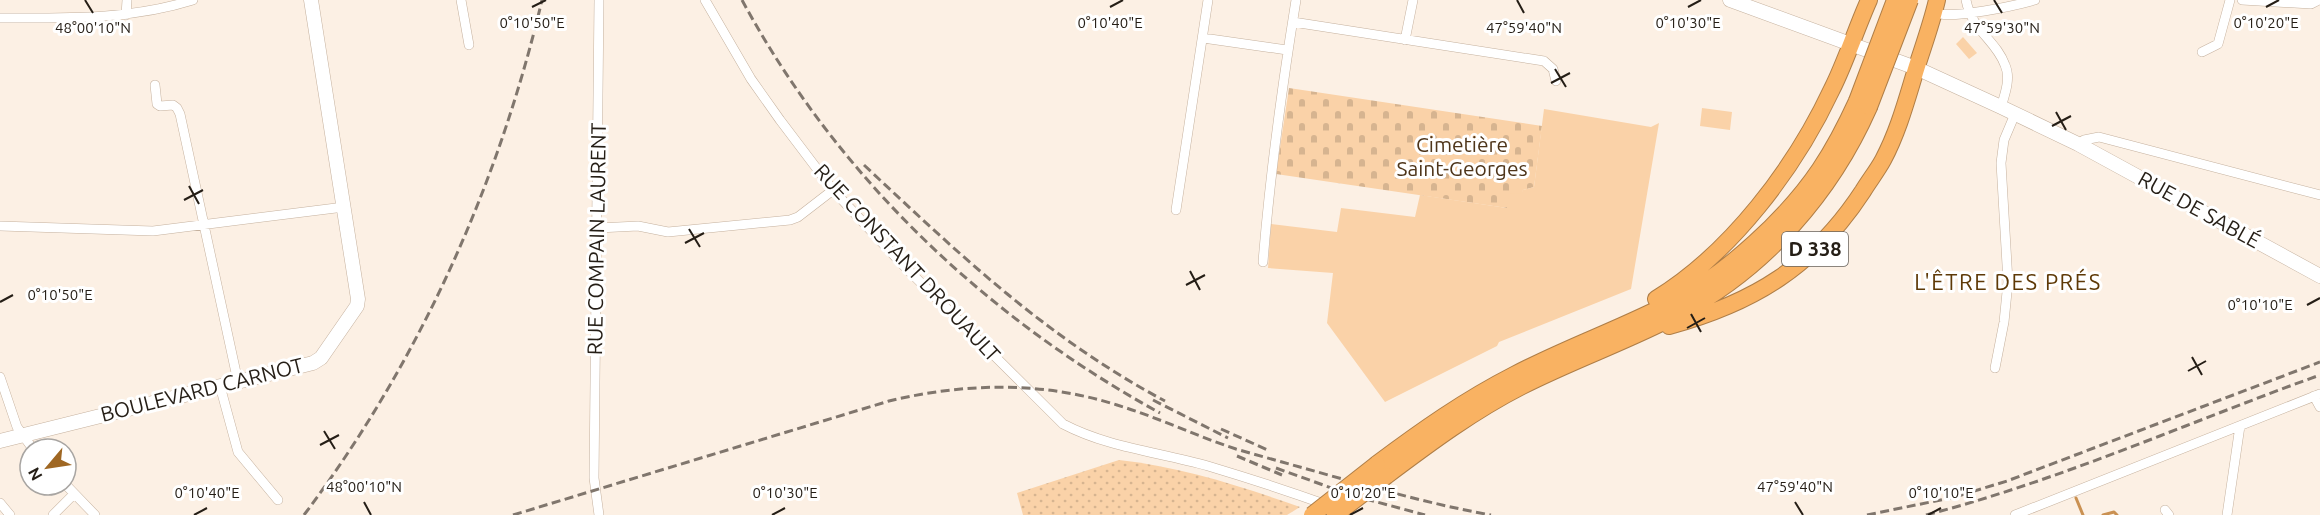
<svg xmlns="http://www.w3.org/2000/svg" width="2320" height="515" viewBox="0 0 2320 515" font-family="Ubuntu,sans-serif">
  <style>
    .grass { fill: url(#grass-dots) }
    .cemetery { fill: url(#cemetery-stones) }
    .pitch { fill: #fad2a8 }
    .lines { fill: none; stroke-linecap: round; stroke-linejoin: round }
    .stream { stroke: #ca9152; stroke-width: 3 }
    .street-casing { stroke: #c5b19e; stroke-width: 10 }
    .secondary-casing { stroke: #c5b19e; stroke-width: 15 }
    .highway-casing { stroke: #af7e47; stroke-width: 18 }
    .street { stroke: #fff; stroke-width: 9 }
    .secondary { stroke: #fff; stroke-width: 14 }
    .highway { stroke: #f9b262; stroke-width: 16 }
    .rail { stroke: #80766d; stroke-width: 3; stroke-dasharray: 9 4.5; stroke-linecap: butt }
    .highway-bridge-casing { stroke: #af7e47; stroke-width: 18; stroke-linecap: butt }
    .highway-bridge { stroke: #f9b262; stroke-width: 16 }
    .ticks { fill: none; stroke: #251e16; stroke-width: 2 }
    .labels { text-anchor: middle; stroke-width: 6; stroke-linejoin: round; paint-order: stroke }
    .shield { fill: #fff; stroke: #66625c; stroke-width: 1.5 }
    .shield-label { font-size: 20px; font-weight: bold; fill: #251e16 }
    .park-label { font-size: 21px; fill: #4e351a; stroke: #fff }
    .street-label { font-size: 21px; fill: #251e16; stroke: #fff }
    .neighbourhood-label { font-size: 22px; letter-spacing: 1.5px; fill: #5e3906; stroke: #fff }
    .ticks-label { font-size: 15px; text-anchor: middle; fill: #251e16; stroke: #fff; stroke-width: 6; stroke-linejoin: round; paint-order: stroke }
  </style>
  <defs>
    <pattern id="grass-dots" width="8" height="8" patternUnits="userSpaceOnUse" patternTransform="scale(1.5)"><rect width="8" height="8" fill="#fad2a8"/><path d="M2 2h.1M6 6h.1" fill="none" stroke="#d6b490" stroke-width="1.8" stroke-linecap="round"/></pattern>
    <pattern id="cemetery-stones" width="16" height="16" patternUnits="userSpaceOnUse" patternTransform="scale(1.5)"><rect width="16" height="16" fill="#fad2a8"/><path d="M2 7V4a2 2 0 0 1 4 0v3zM10 15v-3a2 2 0 0 1 4 0v3z" fill="#d6b490"/></pattern>
  </defs>
  <rect width="100%" height="100%" fill="#fcf0e4"/>
  <path class="grass" d="M1119 460C1182 467 1240 486 1300 507L1287 515H1023L1017 493Z"/>
  <path class="cemetery" d="M1289 88 1542 126 1534 187 1523 190 1522 195 1507 208 1276 174Z"/>
  <path class="pitch" d="M1963 37 1977 53 1969 59 1956 44Z
    M1702 108 1732 112 1730 130 1700 126Z
    M1544 109 1651 127 1659 123 1631 289 1499 342 1497 346 1385 402 1327 323 1333 273 1268 268 1271 224 1337 232 1341 208 1415 217 1420 195 1507 208 1510 193 1521 194 1523 190 1534 187Z"/>
  <g class="lines">
    <path class="stream" d="M2076 498 2083 515
      M2103 515 2114 512 2117 515"/>
    <defs>
      <path id="street" d="M461 0 469 45
        M705 0 751 79 780 120 833 190 902 264 1063 424C1109 448 1159 452 1208 466 1248 478 1288 491 1327 505
        M1966 0C1972 31 1996 40 2005 65 2011 78 2005 94 2001 107
        M2242 0 2311 4 2319 0
        M1934 13C1954 19 2014 6 2035 0
        M126 15 127 0
        M0 18C65 18 130 20 193 0
        M1293 22 1544 61 1553 69 1556 81
        M1203 38 1287 50
        M1405 40 1413 0
        M2202 52 2218 44 2230 0
        M155 85 157 104 160 106 173 105 177 108 180 114 238 382
        M2078 144 2084 140 2099 137 2320 195
        M1176 210 1208 0
        M0 226 153 231 344 207
        M598 228 638 226 668 232 790 220 798 217 833 190
        M1263 262C1270 174 1282 87 1296 0
        M1995 368 2004 322 2008 282 2001 163 2004 140 2015 114
        M0 377 17 427 33 449
        M220 386 238 452 278 500
        M2314 396 2320 407
        M66 485 95 515
        M0 503 10 515
        M2165 510 2169 515
        M53 515 74 494
        M599 515 594 478 599 0
        M2015 515 2320 394
        M2227 515 2240 426"/>
      <path id="secondary" d="M1730 0 1916 68 2001 107 2078 144 2320 276
        M0 441 313 363 321 358 357 306 358 299 311 0"/>
      <path id="highway" d="M1656 299C1731 253 1795 168 1832 89 1846 61 1856 29 1869 0
        M1669 326C1754 303 1814 266 1863 191 1869 181 1877 171 1883 160 1899 130 1907 98 1917 66 1924 44 1932 22 1937 0
        M1377 464C1421 431 1465 400 1514 375 1567 347 1623 328 1676 300 1727 273 1787 218 1820 169 1834 148 1846 125 1857 101
        M1386 476C1430 443 1473 411 1522 386 1575 359 1631 340 1683 312 1766 267 1831 193 1869 107"/>
    </defs>
    <use href="#street" class="street-casing"/>
    <use href="#secondary" class="secondary-casing"/>
    <use href="#highway" class="highway-casing"/>
    <use href="#street" class="street"/>
    <use href="#secondary" class="secondary"/>
    <use href="#highway" class="highway"/>
    <path class="rail" d="M742 0C837 176 985 317 1160 413
      M864 165C960 255 1047 338 1165 401
      M1153 400 1228 438
      M1221 429 1270 451
      M1237 456 1282 475
      M1276 468 1351 495 1425 515
      M304 515C419 362 498 186 542 0
      M513 515 889 401C964 383 1042 381 1117 405 1157 417 1196 436 1236 449 1267 458 1297 466 1328 475 1382 490 1435 505 1491 515
      M1867 515 1955 497 2007 481 2320 362
      M1926 515C2061 480 2189 422 2320 375"/>
    <defs>
      <path id="highway-bridge" d="M1857 101 1895 0
        M1869 107 1910 0
        M1312 515 1377 464
        M1335 515 1386 476"/>
    </defs>
    <use href="#highway-bridge" class="highway-bridge-casing"/>
    <use href="#highway-bridge" class="highway-bridge"/>
  </g>
  <path class="ticks" d="M85 0 93 13M1517 0 1524 13M1994 0 2002 13M532 7 546 0M1110 7 1123 0M1688 7 1701 0M2266 7 2279 0M1555 69 1566 87M1551 83 1570 73M2056 112 2066 130M2052 126 2071 116M189 186 199 204M184 200 203 190M689 229 700 247M685 243 704 233M1190 271 1200 290M1186 285 1205 275M0 302 13 295M2307 305 2320 298M1691 314 1701 332M1687 328 1705 318M2192 357 2202 375M2188 371 2206 361M324 431 335 449M320 445 339 435M364 502 371 515M1795 502 1803 515M194 515 207 508M772 515 785 508M1350 515 1363 508M1928 515 1941 508"/>
  <g class="labels">
    <rect class="shield" x="1782" y="232" width="66" height="34" rx="4.5"/>
    <g class="shield-label">
      <text x="1815" y="256">D 338</text>
    </g>
    <g class="park-label">
      <text x="1462" y="152">Cimetière<tspan x="1462" dy="24">Saint-Georges</tspan></text>
    </g>
    <g class="street-label">
      <text transform="translate(2199 210) rotate(29)" y="7">RUE DE SABLÉ</text>
      <text transform="translate(597 239) rotate(-89)" y="7">RUE COMPAIN LAURENT</text>
      <text transform="translate(907 263) rotate(47)" y="7">RUE CONSTANT DROUAULT</text>
      <text transform="translate(202 390) rotate(-14)" y="7">BOULEVARD CARNOT</text>
    </g>
    <g class="neighbourhood-label">
      <text x="2008" y="290">L'ÊTRE DES PRÉS</text>
    </g>
  </g>
  <g class="ticks-label">
    <text x="1688" y="28">0°10'30"E</text>
    <text x="532" y="28">0°10'50"E</text>
    <text x="1110" y="28">0°10'40"E</text>
    <text x="2266" y="28">0°10'20"E</text>
    <text x="93" y="33">48°00'10"N</text>
    <text x="1524" y="33">47°59'40"N</text>
    <text x="2002" y="33">47°59'30"N</text>
    <text x="60" y="300">0°10'50"E</text>
    <text x="2260" y="310">0°10'10"E</text>
    <text x="364" y="492">48°00'10"N</text>
    <text x="1795" y="492">47°59'40"N</text>
    <text x="207" y="498">0°10'40"E</text>
    <text x="785" y="498">0°10'30"E</text>
    <text x="1363" y="498">0°10'20"E</text>
    <text x="1941" y="498">0°10'10"E</text>
  </g>
  <g transform="translate(48 467) rotate(241)"><circle r="28" fill="#ffffff" stroke="#a8a5a2" stroke-width="1.5"/>
  <path d="M0-4.5L10 22L0 15L-10 22Z" fill="#9f6723"/>
  <text y="-9" font-size="16" font-weight="bold" text-anchor="middle" fill="#251e16">N</text>
  </g>
</svg>
